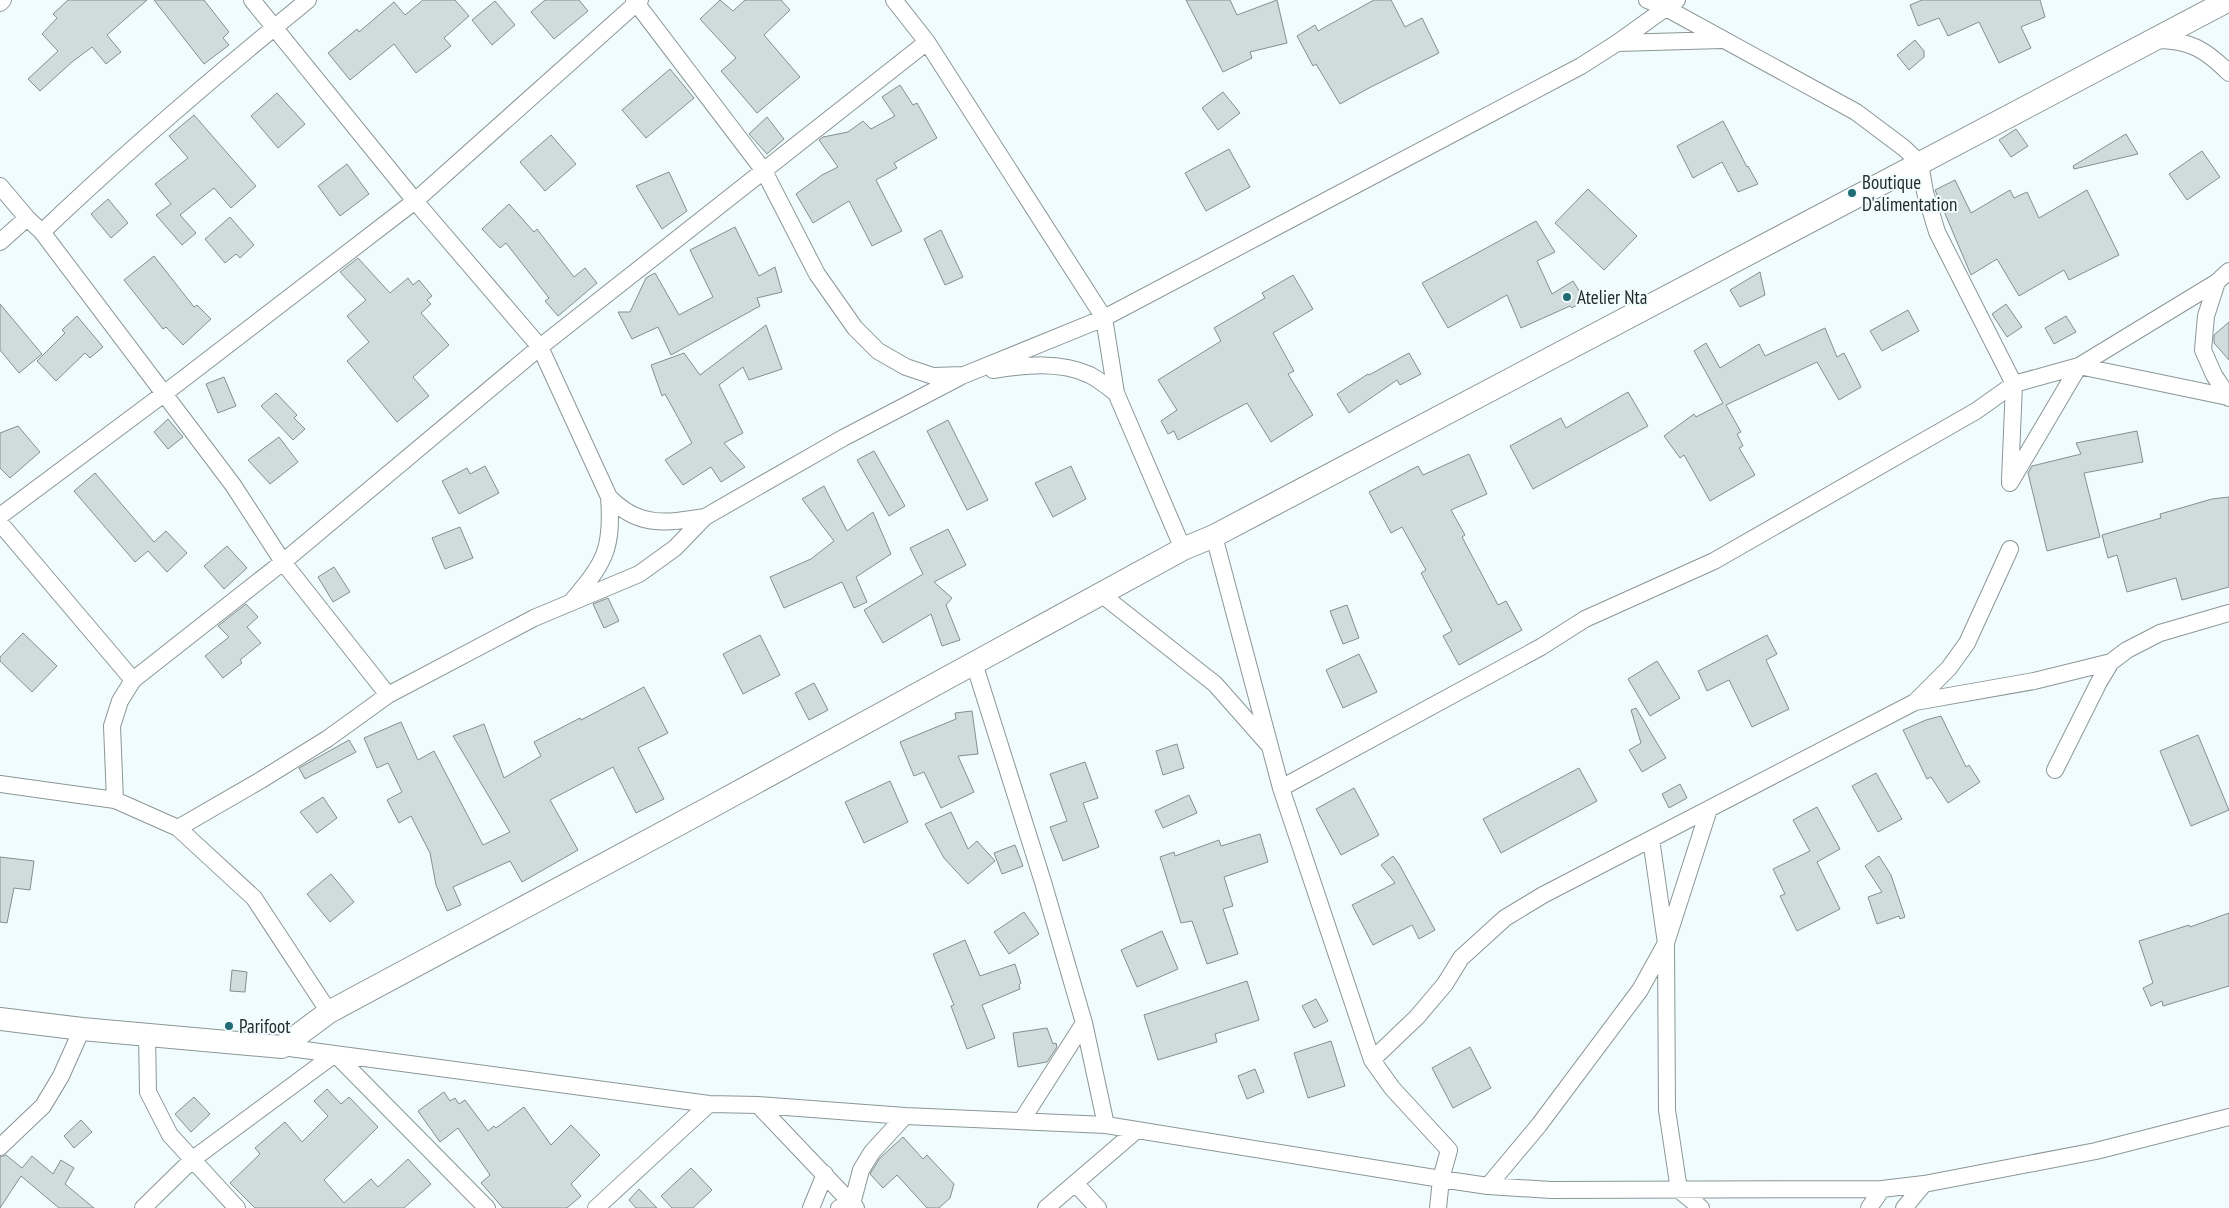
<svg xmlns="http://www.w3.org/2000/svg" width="2229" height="1208" viewBox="0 0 2229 1208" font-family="'PT Sans Narrow',sans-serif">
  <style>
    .building { fill: #d0dbdc; stroke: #858f90 }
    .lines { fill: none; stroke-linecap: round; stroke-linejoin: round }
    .street-casing { stroke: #8c9697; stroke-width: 18 }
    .secondary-casing { stroke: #8c9697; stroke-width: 24 }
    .street { stroke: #fff; stroke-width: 16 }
    .secondary { stroke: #fff; stroke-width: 22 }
    .poi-dot { fill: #216c74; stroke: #f0fcfd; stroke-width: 2 }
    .labels { text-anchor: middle; stroke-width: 4; stroke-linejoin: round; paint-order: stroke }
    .poi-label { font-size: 19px; fill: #262b2b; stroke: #f0fcfd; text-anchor: start }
  </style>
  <rect width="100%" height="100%" fill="#f0fcfd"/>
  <path class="building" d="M68 0H147L107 35 121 52 106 64 92 47 72 62 40 91 28 79 58 51 42 34 57 18 53 14Z
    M154 0H204L229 32 223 38 229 45 204 64Z
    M423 0H455L469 16 444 38 451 46 416 73 394 44 350 80 328 53 357 29 359 32 394 2 405 15Z
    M545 0H579L588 11 554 39 531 12Z
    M720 0 733 11 745 0H781L790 10 764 35 800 77 757 113 721 71 736 58 700 19Z
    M1186 0H1230L1237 15 1277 0 1287 43 1250 52 1252 58 1223 72Z
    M1374 0H1391L1405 27 1422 18 1439 53 1369 88 1340 104 1316 64 1313 66 1297 36 1315 25 1318 31Z
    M1922 0H2040L2045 17 2021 27 2031 48 1999 63 1979 22 1948 36 1939 18 1918 26 1910 5Z
    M495 1 515 25 492 45 472 20Z
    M1915 40 1924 51V57L1909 70 1897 55Z
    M670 69 694 98 646 138 622 110Z
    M900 85 913 105 917 103 937 138 894 163 897 168 876 180 902 231 872 246 849 201 813 223 796 194 822 175 838 167 819 140 823 137 848 132 863 121 871 129 895 116 882 97Z
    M1223 92 1240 113 1218 130 1202 108Z
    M277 93 305 124 278 148 251 116Z
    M194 115 256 186 231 208 214 188 180 215 196 233 182 245 156 215 171 204 155 184 188 158 169 136Z
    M767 117 784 139 767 154 749 134Z
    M1723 121 1747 167 1748 166 1758 184 1738 192 1722 162 1693 178 1677 146Z
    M2016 129 2028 146 2011 157 1999 140Z
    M2126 134 2138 154 2074 169 2073 166Z
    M551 135 576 164 545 191 520 162Z
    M1229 149 1250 187 1206 211 1185 173Z
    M2202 151 2220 177 2187 200 2169 174Z
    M347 164 369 194 340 216 318 186Z
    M669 172 687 211 662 229 636 186Z
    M1955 180 1971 213 2010 190 2014 198 2027 192 2039 218 2087 190 2119 255 2069 280 2064 270 2019 296 1997 259 1971 275 1935 190Z
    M1588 189 1637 236 1604 270 1555 223Z
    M108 199 128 223 111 238 91 214Z
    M509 204 534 232 537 229 574 277 585 268 597 283 558 316 545 301 549 298 506 243 500 248 482 229Z
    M230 217 254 245 240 258 236 254 225 263 205 239Z
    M1536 221 1555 252 1537 261 1552 294 1573 281 1585 300 1572 308 1570 306 1521 328 1507 295 1448 328 1422 283Z
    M735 227 759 276 775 267 782 292 757 298 760 306 671 355 658 327 632 339 618 312H630L646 278 655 273 679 315 713 297 690 250Z
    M941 230 963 277 945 285 924 239Z
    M154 256 194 307 197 305 211 319 183 345 166 327 163 329 124 280Z
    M358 258 390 293 408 278 413 285 419 280 432 296 427 300 431 304 421 313 449 345 413 377 429 396 397 422 347 361 369 342 347 316 366 300 340 272Z
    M1760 272 1765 295 1740 307 1730 290Z
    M1293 275 1313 309 1273 333 1294 371 1288 374 1313 415 1271 442 1247 403 1178 440 1174 431 1168 434 1161 421 1177 410 1158 380 1221 341 1214 328 1265 298 1262 293Z
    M0 304 42 354 19 373 0 350Z
    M2006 304 2022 327 2007 337 1992 314Z
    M1908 310 1919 331 1882 351 1870 331Z
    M77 316 103 347 90 358 85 353 56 381 37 361 65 333 62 330Z
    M2066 316 2076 332 2054 344 2045 328Z
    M2229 322V360L2214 343V335Z
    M766 325 782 369 749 380 743 367 719 385 743 433 724 443 745 467 721 482 711 467 683 485 665 460 692 443 665 394 662 396 651 365 684 353 700 375Z
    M1825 328 1837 357 1844 353 1861 387 1839 400 1817 362 1726 405 1741 432 1737 434 1743 446 1739 448 1755 475 1710 501 1684 455 1680 458 1664 436 1694 414 1696 417 1723 403 1694 351 1706 343 1720 368 1759 344 1765 356Z
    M1409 353 1421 374 1400 385 1397 380 1349 413 1337 394 1368 374 1369 375Z
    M224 377 236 406 218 413 206 384Z
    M1628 392 1648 426 1533 489 1510 446 1561 418 1566 428Z
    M276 393 297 415 294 418 305 429 293 440 261 406Z
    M168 419 183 437 168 449 154 432Z
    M948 420 988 500 967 510 927 431Z
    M18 426 40 452 10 478 0 468V433Z
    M2137 431 2143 462 2084 473 2100 537 2047 551 2028 473 2032 466 2081 454 2076 443Z
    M279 437 298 462 270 484 248 460Z
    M874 451 905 506 889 516 857 460Z
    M1469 454 1487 494 1451 510 1465 535 1462 537 1498 605 1506 601 1522 630 1459 665 1443 636 1452 631 1421 573 1426 570 1402 527 1391 533 1369 492 1418 466 1423 475Z
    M485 466 499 493 459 514 442 481 467 468 470 474Z
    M1071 466 1086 499 1053 517 1035 483Z
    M95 473 154 542 166 531 187 553 167 572 148 551 135 562 74 491Z
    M824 486 847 531 873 512 891 554 856 577 867 602 854 608 842 582 784 608 770 577 811 559 834 541 802 499Z
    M2229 497V587L2182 600 2176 578 2127 592 2117 555 2108 558 2102 535 2161 518 2160 514 2212 499Z
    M460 527 473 558 445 569 432 538Z
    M948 529 966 565 934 582 952 598 946 605 960 640 942 646 931 614 883 643 864 610 923 574 910 548Z
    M227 546 247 568 224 589 204 566Z
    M334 567 350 592 333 602 318 577Z
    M608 598 619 621 604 628 593 604Z
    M246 604 258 617 247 627 261 643 240 660 242 663 223 678 205 656 229 637 218 626Z
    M1347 605 1359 638 1343 644 1330 611Z
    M23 633 57 666 32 692 0 661V657Z
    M760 635 780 675 743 694 723 654Z
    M1767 635 1777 654 1766 660 1789 709 1752 727 1729 680 1707 691 1698 671Z
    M1359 654 1377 692 1343 708 1326 670Z
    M1657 661 1680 698 1650 716 1628 679Z
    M814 683 828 710 809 720 795 693Z
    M644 687 668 733 638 748 664 799 636 813 613 767 550 800 578 850 522 882 510 861 453 887 461 905 447 911 436 885 430 853 411 816 399 823 387 800 402 792 388 763 377 768 364 738 401 722 418 760 434 751 483 845 510 832 453 736 484 724 504 778 541 756 534 742 580 718 581 720Z
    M1636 708 1666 758 1642 772 1629 750 1641 743 1631 710Z
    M972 711 978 754 958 756 974 792 941 808 924 772 914 776 900 742 956 719 955 713Z
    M1941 716 1966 767 1969 765 1980 782 1948 803 1931 777 1927 779 1903 730 1926 720Z
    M2198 735 2229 810 2191 826 2160 751Z
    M349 740 356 752 305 779 299 768Z
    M1177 744 1184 768 1163 775 1156 751Z
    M1085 762 1098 798 1083 803 1099 847 1063 861 1050 827 1067 821 1050 774Z
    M1579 768 1597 801 1501 853 1483 819Z
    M1876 773 1902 819 1878 832 1852 786Z
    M890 781 908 822 864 843 845 802Z
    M1680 784 1687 798 1669 808 1662 794Z
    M1354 788 1379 835 1341 855 1316 809Z
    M1189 795 1197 813 1163 828 1155 811Z
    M323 797 337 818 317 833 300 812Z
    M1817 807 1840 849 1817 862 1840 909 1797 931 1780 896 1785 894 1773 869 1810 851 1793 820Z
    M951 812 968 849 977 841 995 861 968 884 944 858 925 824Z
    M1260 834 1268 862 1224 877 1233 906 1223 909 1238 954 1207 964 1192 921 1181 923 1160 857 1174 852 1175 856 1219 840 1221 846Z
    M1015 845 1023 866 1002 874 994 853Z
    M1393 856 1399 864 1435 930 1419 939 1412 925 1373 945 1352 905 1395 883 1381 865Z
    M1879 856 1891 875 1905 917 1900 919 1899 916 1877 924 1868 897 1882 892 1865 866Z
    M0 857 34 861 30 890 14 888 7 923 0 922Z
    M331 874 354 902 330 922 307 894Z
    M1024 912 1039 934 1009 954 994 932Z
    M2229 913V986L2163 1006 2162 1001 2151 1006 2143 988 2153 983 2139 941 2189 925 2190 927Z
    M1162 931 1178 969 1137 987 1121 950Z
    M965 940 980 976 1015 964 1021 983 1019 985 1020 989 982 1005 995 1038 967 1049 951 1006 954 1005 933 954Z
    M232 970 247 972 245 992 230 991Z
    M1247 981 1259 1020 1215 1034 1217 1042 1158 1060 1144 1015Z
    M1316 999 1328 1021 1314 1028 1302 1006Z
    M1047 1028 1053 1044 1056 1043 1057 1047 1047 1062 1018 1067 1013 1033Z
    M1331 1041 1345 1086 1308 1098 1294 1053Z
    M1470 1047 1491 1088 1453 1108 1432 1068Z
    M1255 1069 1264 1092 1247 1099 1238 1076Z
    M327 1089 341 1104 349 1097 378 1127 324 1180 344 1203 371 1179 378 1187 408 1159 431 1184 404 1208H255L230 1183 260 1154 255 1148 285 1122 302 1142 328 1116 314 1101Z
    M444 1092 450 1101 455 1098 459 1104 465 1100 488 1131 494 1126 496 1128 524 1107 551 1145 571 1125 600 1155 571 1184 581 1196 567 1208H503L481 1183 490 1175 458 1128 440 1142 418 1111Z
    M194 1097 210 1114 191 1132 175 1114Z
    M81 1120 92 1132 74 1148 64 1136Z
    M903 1137 923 1159 927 1155 954 1184 950 1198 939 1208H927L897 1175 883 1188 870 1174 880 1158Z
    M6 1155 22 1168 32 1156 53 1174 61 1160 74 1168 65 1184 94 1208H59L21 1176 0 1208V1157Z
    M691 1168 712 1190 693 1208H672L661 1196Z
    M639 1189 657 1208H636L629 1200Z"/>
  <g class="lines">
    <defs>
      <path id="street" d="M252 0 415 201 540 347 609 497C638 528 667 523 705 517
        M634 0 764 171 817 274 855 328 878 351 906 367 933 376 964 375 1104 318 1581 66 1617 43 1677 0
        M894 0 927 42 1104 318 1116 393 1183 549
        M1647 0 1666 8 1856 112 1904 148 1920 163 1925 192 1937 232 2014 384 2079 366 2217 282
        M0 3 3 0
        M2157 40C2190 40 2206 50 2229 73
        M1617 43 1722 40
        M0 186 27 218 42 232 233 485 283 562 388 695
        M42 232C128 150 217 74 308 0
        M0 242 27 218
        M2229 271 2217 282 2206 316 2203 350 2214 375 2229 398
        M2079 366 2228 397
        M993 370C1025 365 1060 361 1090 375 1099 380 1108 387 1116 393
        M2010 480 2014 384
        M2010 483 2079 366
        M0 516 165 393 415 201 640 0
        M0 523 133 680
        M1214 536 1281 788 1372 1060 1392 1088 1449 1150 1441 1179 1438 1208
        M1101 594 1215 684 1268 744
        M572 601C605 562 613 549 609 497
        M974 663 1043 882 1084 1023 1106 1125
        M1915 702 2034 681 2111 662
        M2055 770 2099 682 2111 662 2127 650 2160 633 2229 613
        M0 784 115 800
        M1281 788 1541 647 1585 619 1714 561 1976 411 2014 384
        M178 828 115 800 112 726 120 701 133 680 283 562 540 347 927 42
        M1651 839 1666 943 1667 1110 1679 1190 1701 1208
        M329 1012 254 898 178 828 261 780 327 739 388 695 534 618 639 574 675 548 705 517 843 438 960 377
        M147 1035 148 1092 170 1135 237 1208
        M282 1047 709 1104 758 1105 905 1116 1106 1125 1441 1179 1488 1186 1551 1190 1882 1189 1924 1184 2096 1151 2229 1117
        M1372 1060 1417 1017 1445 984 1461 958 1505 918 1543 895 1915 702 1949 668 1967 643 2010 549
        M758 1105 856 1208
        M1022 1120 1084 1023
        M0 1147 43 1106 61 1076 82 1029
        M1075 1183 1098 1208
        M1488 1186 1539 1125 1640 990 1666 943 1709 809
        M143 1208 193 1159 335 1054 487 1208
        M596 1208 709 1104
        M811 1208 825 1174
        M839 1208 852 1204 861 1170 872 1152 905 1116
        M1046 1208 1137 1130
        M1869 1208 1882 1189
        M1904 1208 1924 1184"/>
      <path id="secondary" d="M0 1019 82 1029 282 1047 329 1012 709 808 1183 549 1214 536 2229 0"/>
    </defs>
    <use href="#street" class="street-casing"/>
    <use href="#secondary" class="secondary-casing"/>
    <use href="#street" class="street"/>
    <use href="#secondary" class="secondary"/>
  </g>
  <g class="poi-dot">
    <circle cx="1852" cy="193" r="5"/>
    <circle cx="1567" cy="297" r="5"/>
    <circle cx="229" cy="1026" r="5"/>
  </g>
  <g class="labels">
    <g class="poi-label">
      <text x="1862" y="189">Boutique<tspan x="1862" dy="22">D'alimentation</tspan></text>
      <text x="1577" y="304">Atelier Nta</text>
      <text x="239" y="1033">Parifoot</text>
    </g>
  </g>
</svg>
